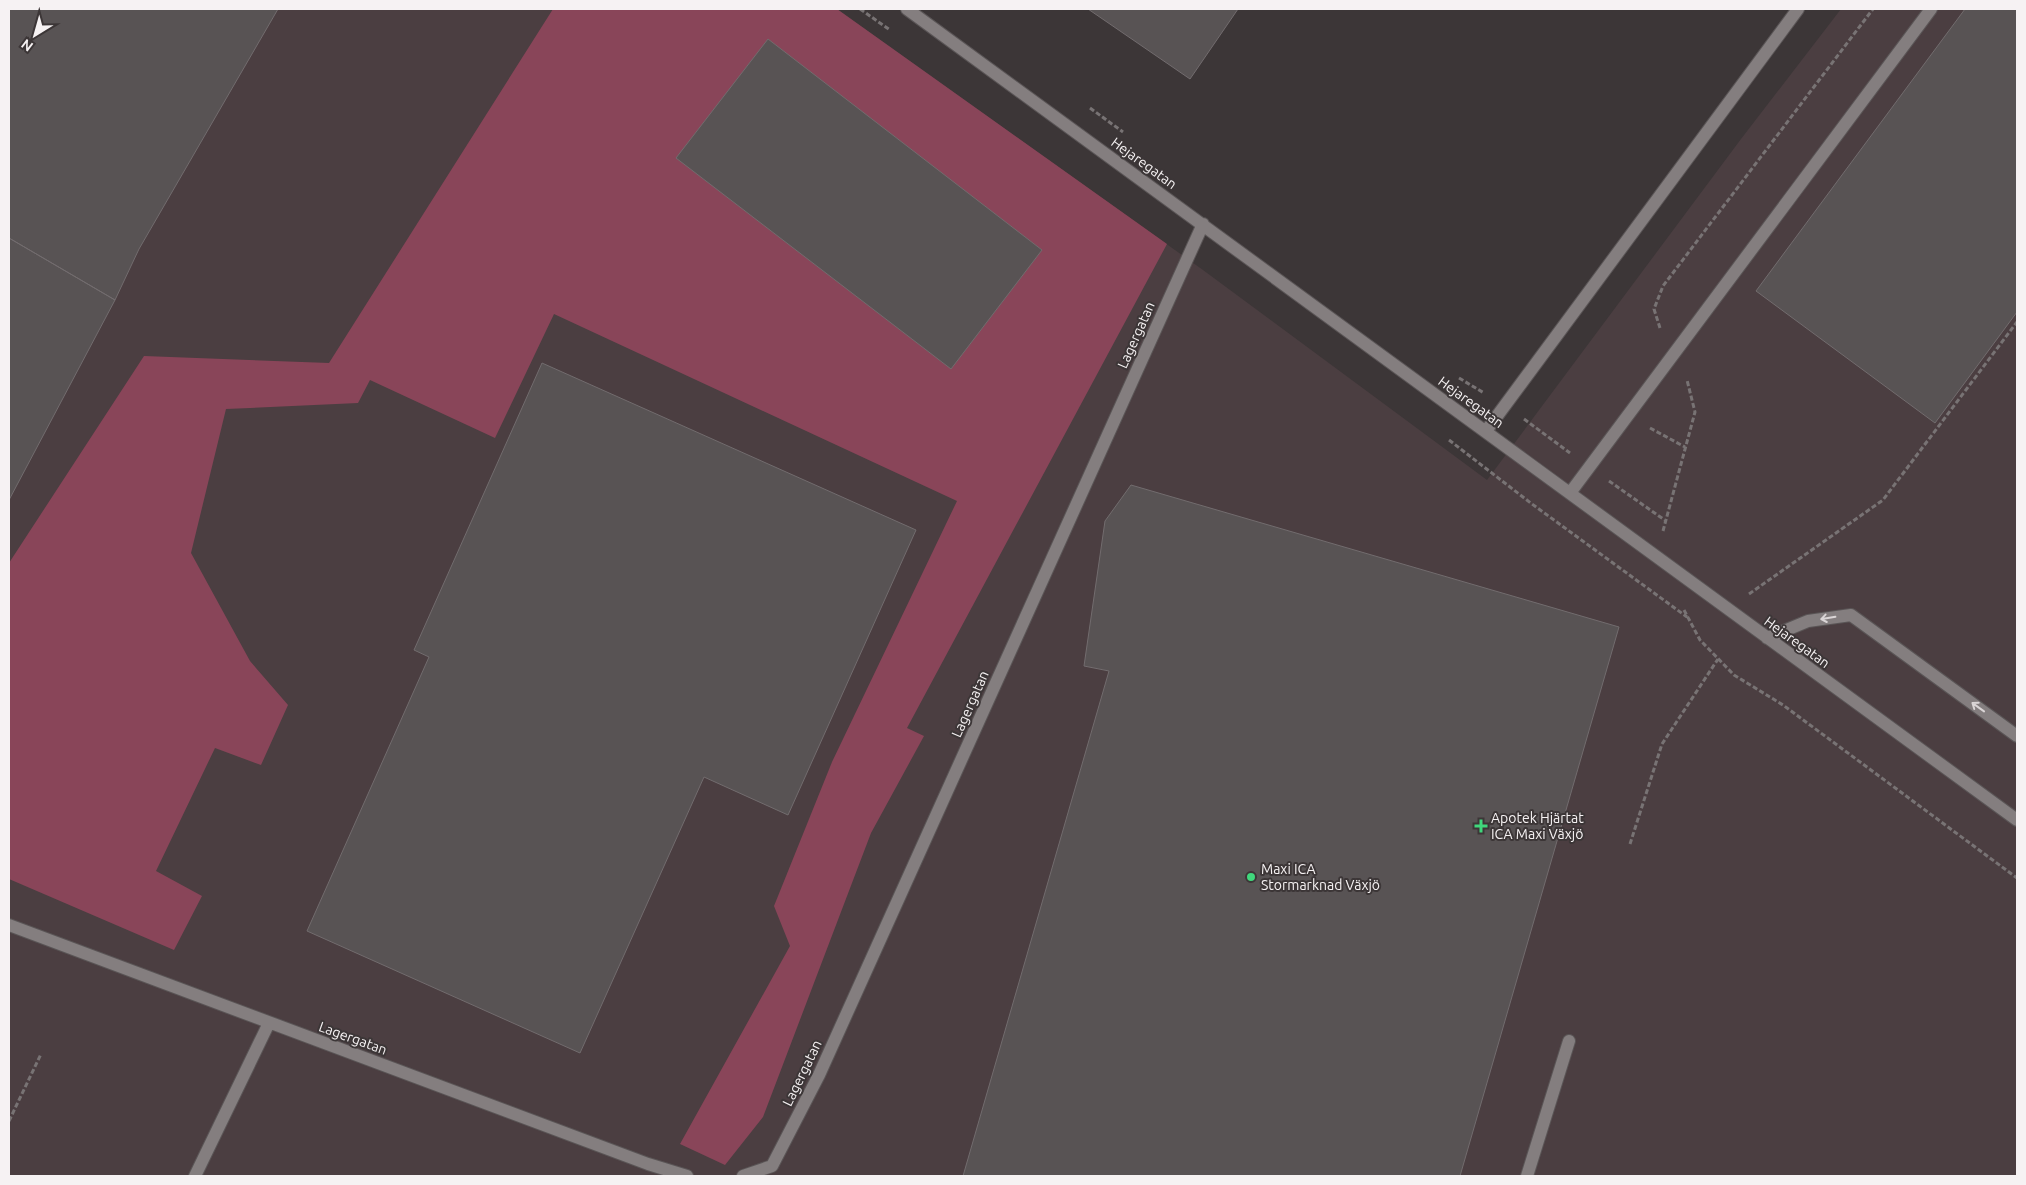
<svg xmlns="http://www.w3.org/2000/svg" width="2026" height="1185" viewBox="0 0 2026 1185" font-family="Ubuntu,sans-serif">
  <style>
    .built { fill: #4b3e41 }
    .green { fill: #894559 }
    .building { fill: #585354; stroke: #726c6e }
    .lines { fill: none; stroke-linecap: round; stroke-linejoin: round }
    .minor-casing { stroke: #5a5556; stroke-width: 14 }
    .path { stroke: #787374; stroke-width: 3; stroke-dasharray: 5 2.5; stroke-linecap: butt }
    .minor { stroke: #847e7f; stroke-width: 12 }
    .oneway { stroke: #dad5d6 }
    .poi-dot { fill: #40d77c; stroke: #3c3637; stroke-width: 2 }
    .labels { text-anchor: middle; stroke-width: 4; stroke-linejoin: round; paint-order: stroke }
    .street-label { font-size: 14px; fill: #f6f2f3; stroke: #3c3637 }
    .poi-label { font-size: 14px; fill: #f6f2f3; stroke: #3c3637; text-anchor: start }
  </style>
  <rect width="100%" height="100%" fill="#3c3637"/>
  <path class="built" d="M9 9H837L1203 270 1487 480 1741 139 1841 9H2017V1176H9Z"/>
  <path class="green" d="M553 9H837L1167 244 907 728 924 736 871 833 763 1117 725 1165 680 1144 790 946 774 906 832 762 957 501 554 314 495 438 370 380 358 403 226 409 191 553 250 661 288 705 261 765 215 748 156 871 202 896 174 950 9 879V563L144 356 329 363Z"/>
  <path class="building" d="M9 9H278L139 249 115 300 9 238Z
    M1088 9H1238L1190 79Z
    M1965 9H2017V312L1935 423 1756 291Z
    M768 39 1042 250 951 369 676 158Z
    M9 238 115 300 9 500Z
    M542 363 916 530 788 815 704 777 580 1053 307 931 429 657 414 650Z
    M1131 485 1619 627 1460 1176H963L1109 671 1084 666 1105 521Z"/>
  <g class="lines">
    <defs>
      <path id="minor" d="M907 9 2017 820
        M1486 431 1798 9
        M1570 493 1931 9
        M1767 638 1808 621 1851 615 2017 736
        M9 925 648 1164 687 1176
        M195 1176 269 1023
        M743 1176 772 1166 819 1075 1203 224
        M1527 1176 1569 1041"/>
    </defs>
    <use href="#minor" class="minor-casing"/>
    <path class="path" d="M860 9 890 30
      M1090 108 1123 132
      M1660 328 1654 309 1663 286 1873 9
      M1459 378 1484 393
      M1524 419 1570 453
      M1650 428 1685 447
      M1449 440 1532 504 1687 617
      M1609 481 1666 521
      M1663 531 1695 412 1687 380
      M1749 594 1883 500 2017 322
      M1684 610 1700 640 1734 675 1783 705 2017 878
      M1630 844 1662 744 1718 659
      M9 1121 41 1054"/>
    <use href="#minor" class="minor"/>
  </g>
  <defs><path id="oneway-shaft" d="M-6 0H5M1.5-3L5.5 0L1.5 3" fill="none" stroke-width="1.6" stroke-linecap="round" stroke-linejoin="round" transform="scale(1.25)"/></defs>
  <g class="oneway">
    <use href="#oneway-shaft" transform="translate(1828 618) rotate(171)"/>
    <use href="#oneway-shaft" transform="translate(1978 707) rotate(-144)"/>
  </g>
  <g class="poi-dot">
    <path d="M1478.5 818.5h5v5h5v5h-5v5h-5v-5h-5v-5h5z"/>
    <circle cx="1251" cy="877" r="5"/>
  </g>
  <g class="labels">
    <g class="street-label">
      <text transform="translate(1144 163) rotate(36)" y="5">Hejaregatan</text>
      <text transform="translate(1136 335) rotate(-66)" y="5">Lagergatan</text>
      <text transform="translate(1471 402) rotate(36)" y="5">Hejaregatan</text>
      <text transform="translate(1797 642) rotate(36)" y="5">Hejaregatan</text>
      <text transform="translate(970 704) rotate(-66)" y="5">Lagergatan</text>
      <text transform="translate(353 1038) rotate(20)" y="5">Lagergatan</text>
      <text transform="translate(802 1073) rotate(-64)" y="5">Lagergatan</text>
    </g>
    <g class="poi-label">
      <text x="1491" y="823">Apotek Hjärtat<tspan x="1491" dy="16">ICA Maxi Växjö</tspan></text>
      <text x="1261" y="874">Maxi ICA<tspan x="1261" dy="16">Stormarknad Växjö</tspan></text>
    </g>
  </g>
  <rect width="2026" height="1185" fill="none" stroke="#f6f2f3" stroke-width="20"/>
  <g transform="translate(35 35) rotate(217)" stroke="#3c3637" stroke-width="4" paint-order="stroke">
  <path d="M0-4L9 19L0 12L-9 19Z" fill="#f6f2f3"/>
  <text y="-8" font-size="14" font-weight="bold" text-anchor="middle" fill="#f6f2f3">N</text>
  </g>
</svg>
